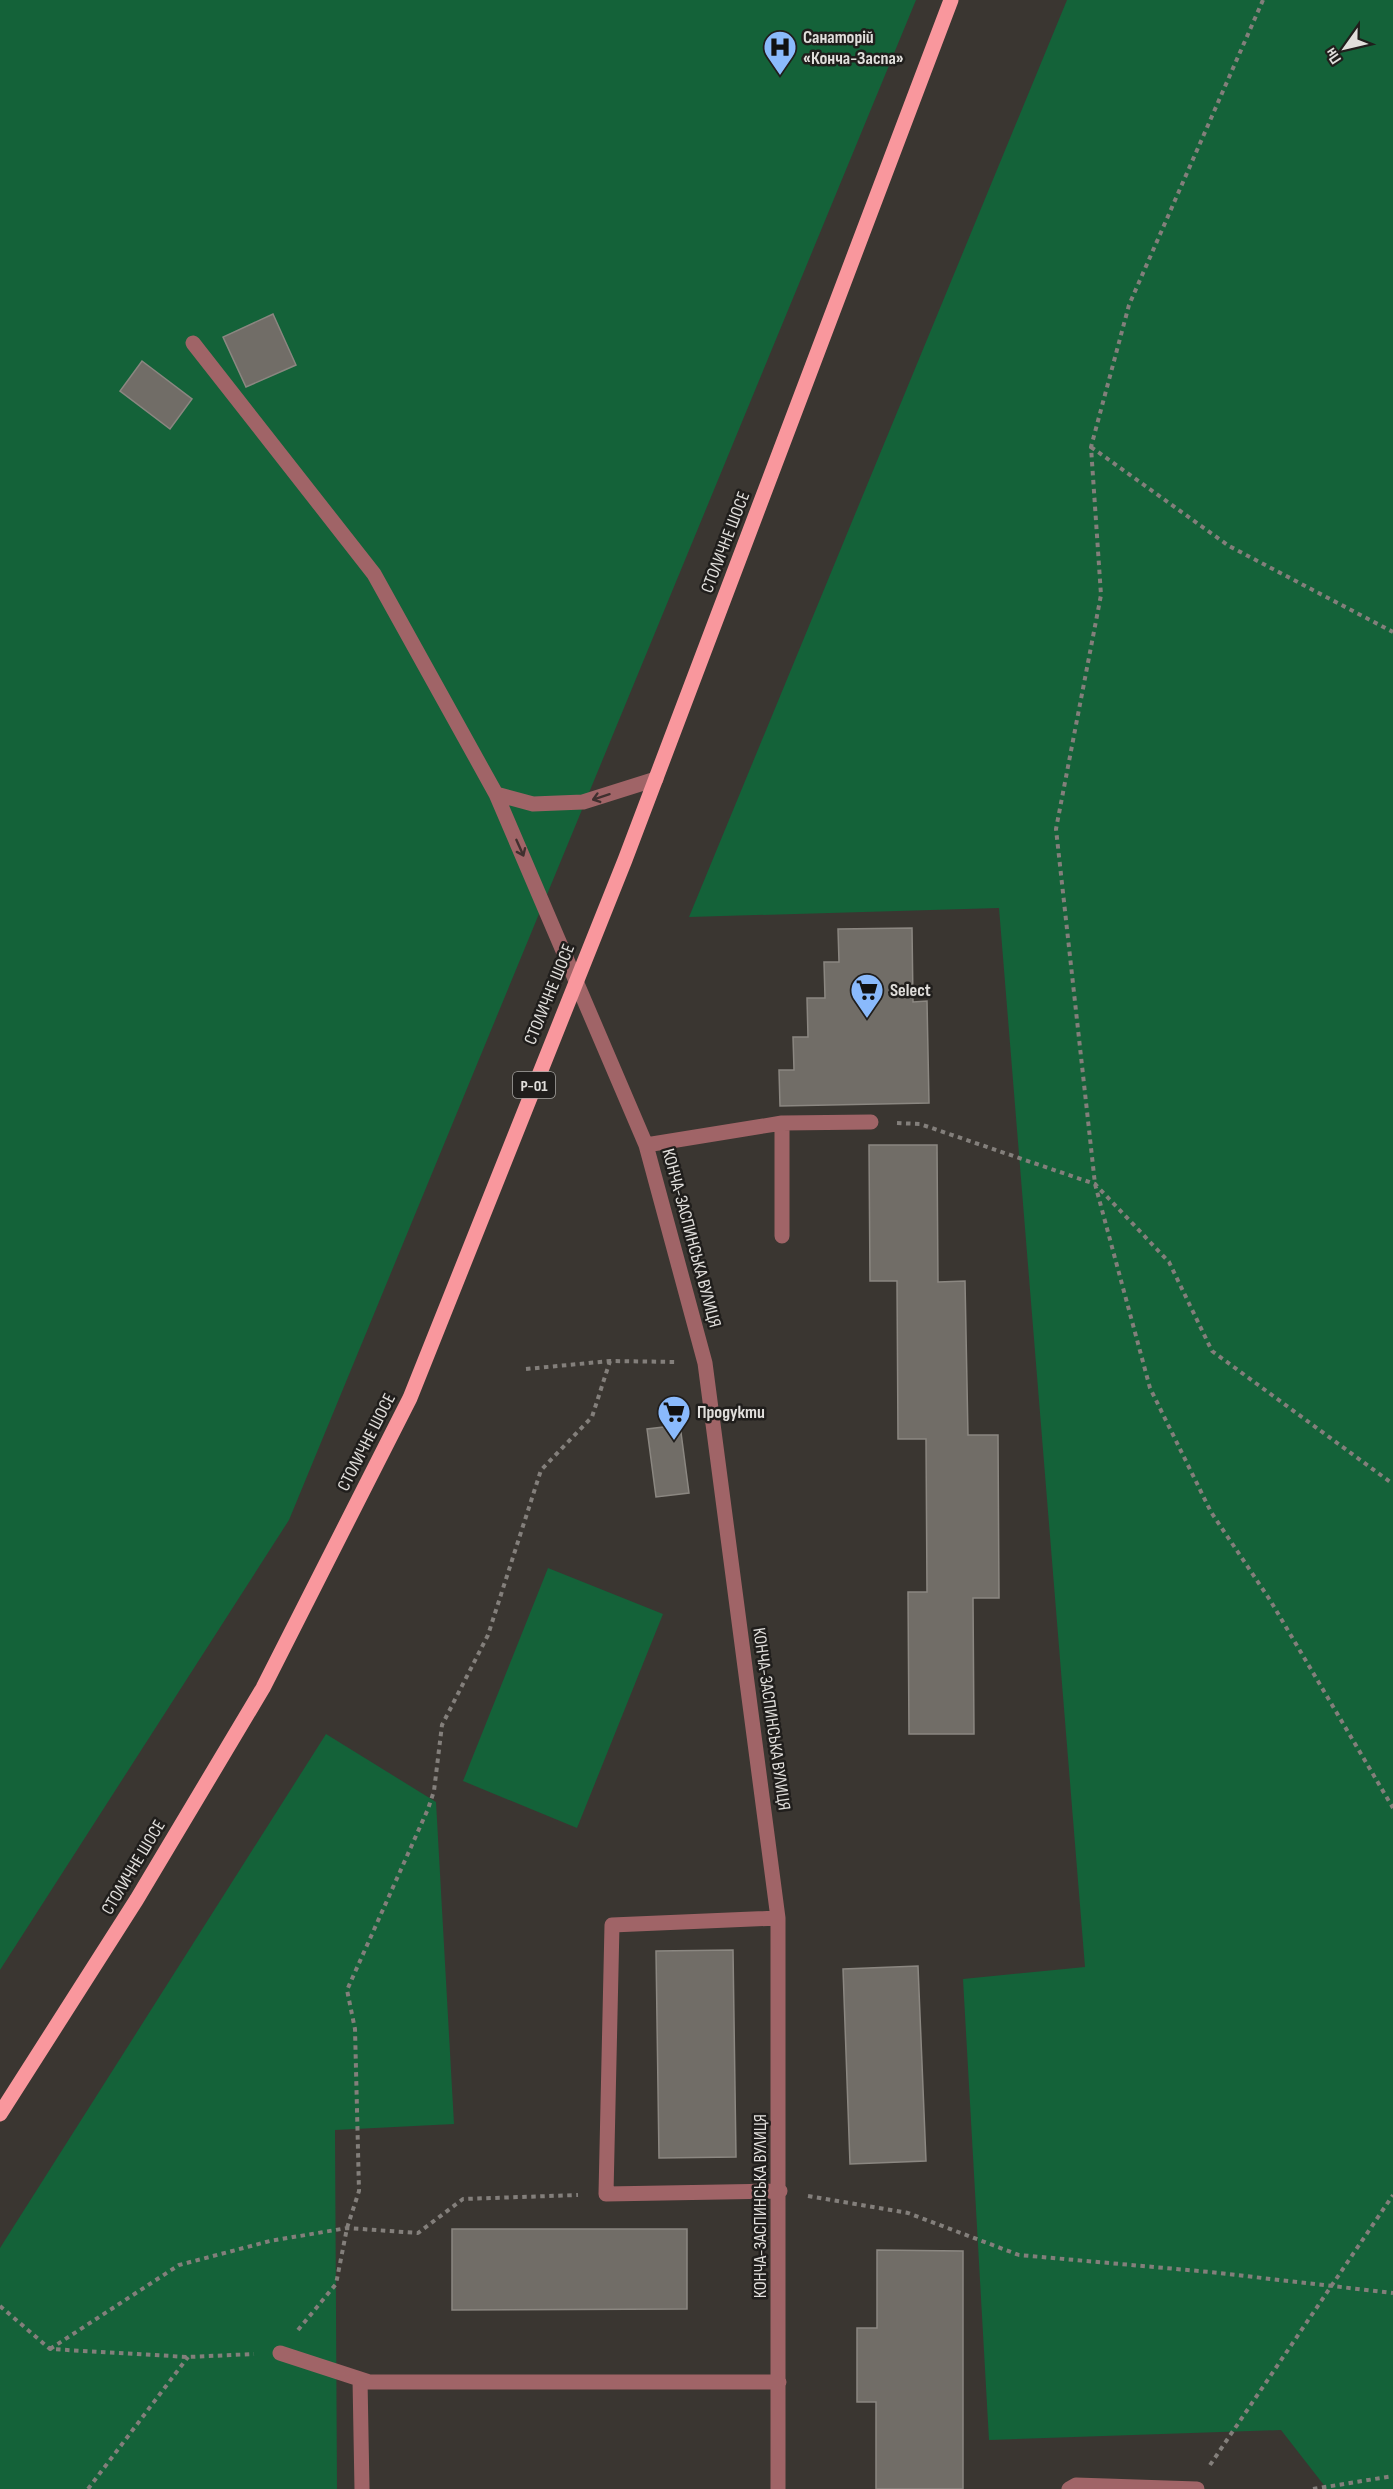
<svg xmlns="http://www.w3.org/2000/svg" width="1393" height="2489" viewBox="0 0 1393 2489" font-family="'Sofia Sans Condensed',sans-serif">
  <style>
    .green { fill: #146239 }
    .building { fill: #716d67; stroke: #8b8781; stroke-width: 1.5 }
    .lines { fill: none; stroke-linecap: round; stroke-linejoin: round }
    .path { stroke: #837f7b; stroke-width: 4; stroke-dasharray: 4.5 4.5; stroke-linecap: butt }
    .minor { stroke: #a06467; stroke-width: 15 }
    .major { stroke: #f9979d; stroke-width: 15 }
    .oneway { stroke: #40302f }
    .labels { text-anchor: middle; stroke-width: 5; stroke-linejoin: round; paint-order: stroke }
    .shield { fill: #201e1c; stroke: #a7a5a2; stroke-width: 1.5 }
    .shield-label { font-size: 16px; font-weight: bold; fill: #e1dfdc }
    .poi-label { font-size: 18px; font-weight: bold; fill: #e1dfdc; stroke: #201e1c; text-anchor: start }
    .street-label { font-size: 18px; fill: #e1dfdc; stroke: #201e1c }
  </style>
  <rect width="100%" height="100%" fill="#3a3631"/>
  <path class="green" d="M0 0H916L289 1520 0 1970Z
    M1067 0H1393V2489H1327L1281 2430 989 2440 963 1979 1085 1967 999 908 689 917Z
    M548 1568 663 1614 577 1828 463 1781Z
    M326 1734 436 1802 454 2124 335 2130 337 2489H0V2248Z"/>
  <path class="building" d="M273 314 296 365 246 387 223 337Z
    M142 361 192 399 170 429 120 391Z
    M912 928 913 1002 927 1001 929 1103 780 1106 779 1070H794L793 1037H808L807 998H825L824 962H839L838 929Z
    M869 1145H937L938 1282 965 1281 968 1435H998L999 1598H973L974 1734H909L908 1592H927L926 1439H898L897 1281H870Z
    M680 1425 689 1493 656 1497 647 1429Z
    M733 1950 736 2157 659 2158 656 1951Z
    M918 1966 926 2161 850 2164 843 1969Z
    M452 2229H687V2309L452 2310Z
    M877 2250 963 2251V2489H876V2402H857V2328H877Z"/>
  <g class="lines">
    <path class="path" d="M1263 0 1129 305 1091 447 1101 595 1056 829 1095 1184 1150 1388 1211 1512 1270 1600 1393 1808
      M1091 447 1229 546 1393 632
      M897 1123 920 1124 1095 1184 1169 1262 1212 1351 1393 1484
      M526 1369 610 1361 677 1362
      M808 2196 908 2213 1019 2255 1210 2272 1393 2293
      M0 2306 50 2349 188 2357 254 2354
      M298 2330 336 2284 347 2228 359 2191 355 2029 347 1990 428 1809 434 1791 442 1725 488 1635 541 1470 592 1417 610 1361
      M50 2349 179 2265 270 2241 347 2228 418 2233 463 2199 578 2195
      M1210 2465 1393 2195
      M88 2489 188 2357
      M1313 2489 1393 2476"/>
    <path class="minor" d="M193 343 374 574 496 794 646 1145 705 1363 778 1918V2489
      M496 794 533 804 583 802 656 779
      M646 1145 782 1123 871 1122
      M782 1236V1123
      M778 1918 612 1925 606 2194 780 2191
      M280 2353 369 2382H779
      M360 2379 362 2489
      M1069 2489 1076 2485 1197 2489"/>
    <path class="major" d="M0 2114 137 1899 263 1688 410 1398 625 860 951 0"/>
  </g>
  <defs><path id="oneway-shaft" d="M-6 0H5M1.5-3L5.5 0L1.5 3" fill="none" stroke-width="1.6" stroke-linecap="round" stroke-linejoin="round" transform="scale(1.5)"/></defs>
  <g class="oneway">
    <use href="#oneway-shaft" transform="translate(601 797) rotate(162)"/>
    <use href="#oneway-shaft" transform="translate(520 848) rotate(66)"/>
  </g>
  <defs>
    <symbol id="hospital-pin" viewBox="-11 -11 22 30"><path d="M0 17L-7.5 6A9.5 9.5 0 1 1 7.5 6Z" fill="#8abafc" stroke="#201e1c"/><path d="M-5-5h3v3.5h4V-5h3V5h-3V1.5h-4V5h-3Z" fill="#111"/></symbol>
    <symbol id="supermarket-pin" viewBox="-11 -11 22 30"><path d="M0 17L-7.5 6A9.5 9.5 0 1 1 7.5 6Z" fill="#8abafc" stroke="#201e1c"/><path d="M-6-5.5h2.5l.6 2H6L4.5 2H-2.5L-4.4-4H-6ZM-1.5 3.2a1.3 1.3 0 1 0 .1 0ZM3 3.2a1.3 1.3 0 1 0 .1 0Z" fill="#111"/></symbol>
  </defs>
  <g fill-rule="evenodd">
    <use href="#hospital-pin" x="761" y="28" width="38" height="52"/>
    <use href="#supermarket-pin" x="848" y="971" width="38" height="52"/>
    <use href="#supermarket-pin" x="655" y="1393" width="38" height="52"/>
  </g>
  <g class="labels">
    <rect class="shield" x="513" y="1072" width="42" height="26" rx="4.5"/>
    <g class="shield-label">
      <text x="534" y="1091">Р-01</text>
    </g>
    <g class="poi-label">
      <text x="803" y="43">Санаторій<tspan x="803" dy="21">«Конча-Заспа»</tspan></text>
      <text x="890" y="996">Select</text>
      <text x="697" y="1418">Продукти</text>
    </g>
    <g class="street-label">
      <text transform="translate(725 542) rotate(-69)" y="6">СТОЛИЧНЕ ШОСЕ</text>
      <text transform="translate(549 994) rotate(-68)" y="6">СТОЛИЧНЕ ШОСЕ</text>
      <text transform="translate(692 1238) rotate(75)" y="6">КОНЧА-ЗАСПИНСЬКА ВУЛИЦЯ</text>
      <text transform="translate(366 1442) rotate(-63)" y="6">СТОЛИЧНЕ ШОСЕ</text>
      <text transform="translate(772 1719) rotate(82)" y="6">КОНЧА-ЗАСПИНСЬКА ВУЛИЦЯ</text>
      <text transform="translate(133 1867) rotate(-59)" y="6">СТОЛИЧНЕ ШОСЕ</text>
      <text transform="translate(760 2206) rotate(-90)" y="6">КОНЧА-ЗАСПИНСЬКА ВУЛИЦЯ</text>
    </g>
  </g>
  <g transform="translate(1345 48) rotate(236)" stroke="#201e1c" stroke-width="4.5" paint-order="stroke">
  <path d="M0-4.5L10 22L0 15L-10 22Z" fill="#e1dfdc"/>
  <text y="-9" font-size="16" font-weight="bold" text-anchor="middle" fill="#e1dfdc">Пн</text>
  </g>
</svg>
